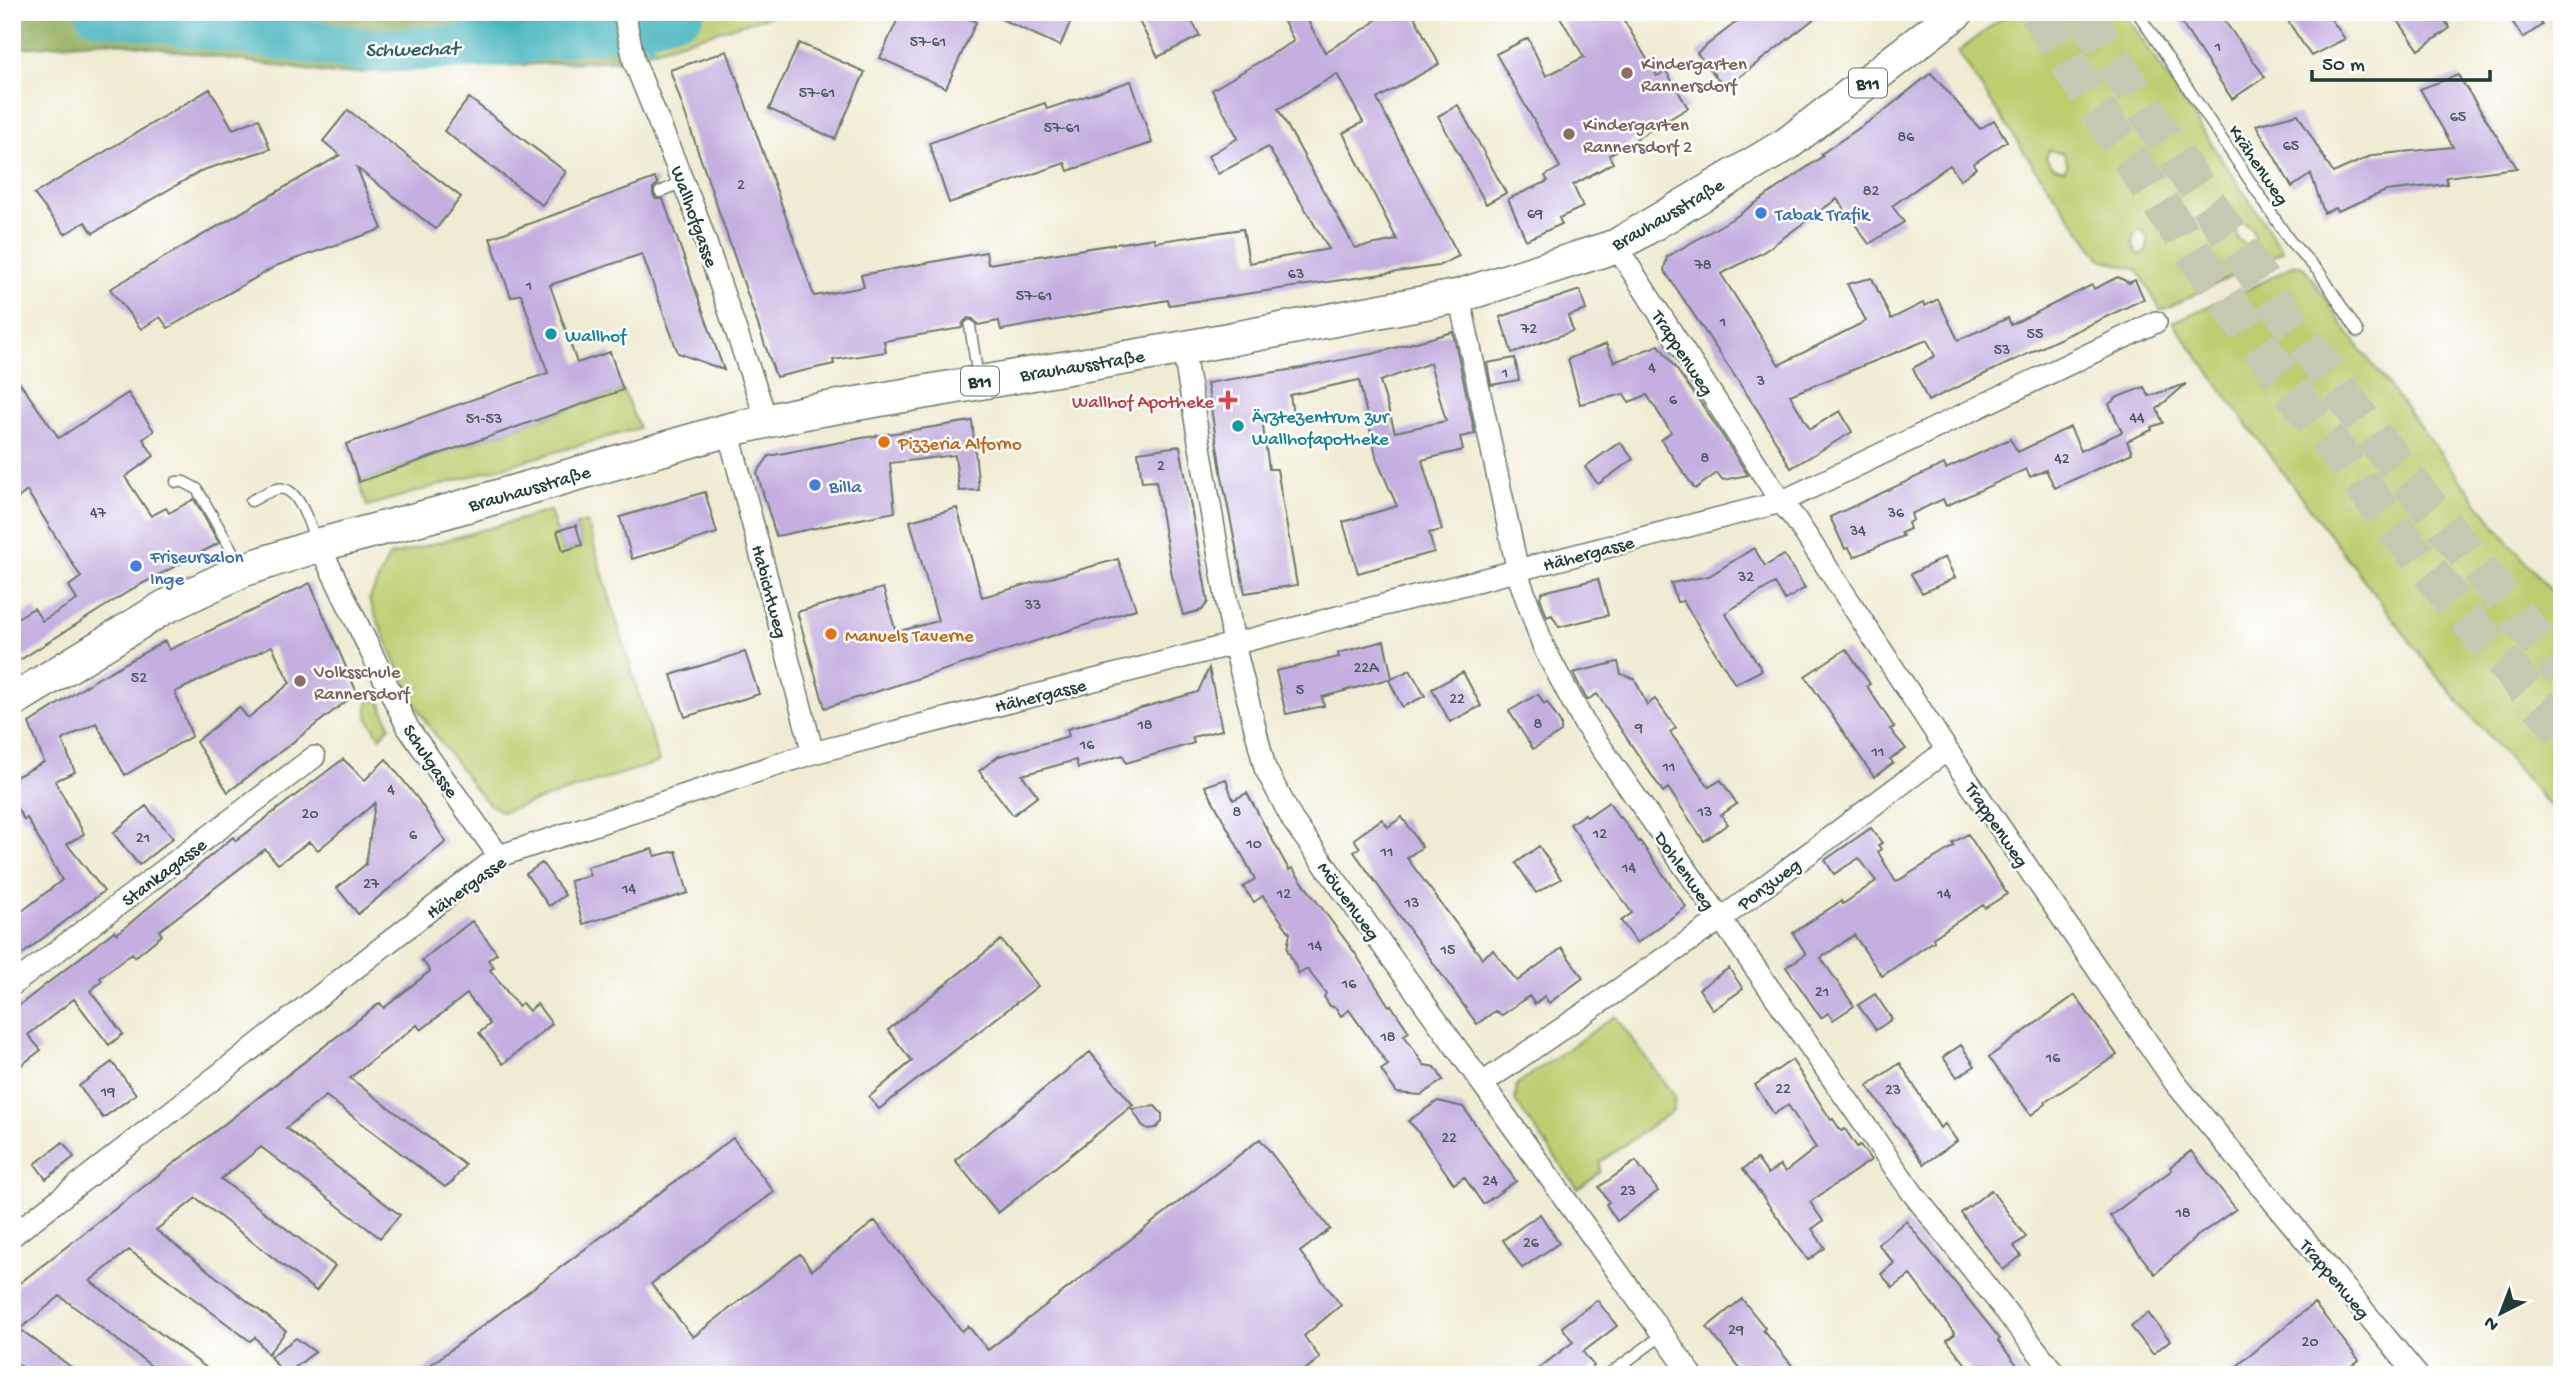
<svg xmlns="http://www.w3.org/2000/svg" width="2574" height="1387" viewBox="0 0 2574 1387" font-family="'Gochi Hand',sans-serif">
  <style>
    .green { fill: #bdcd70; stroke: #6e8552; stroke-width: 2; fill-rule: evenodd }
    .forest { fill: #96b062; stroke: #5a764b; stroke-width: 2 }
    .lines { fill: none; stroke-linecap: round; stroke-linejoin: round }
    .stream { stroke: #46b5bd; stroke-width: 7 }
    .river { stroke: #46b5bd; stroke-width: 44 }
    .building { fill: #c4afe0; fill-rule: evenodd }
    .motorway-tunnel { stroke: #c6c8b2; stroke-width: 38; stroke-dasharray: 38 19; stroke-linecap: butt }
    .service-casing { stroke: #687a6b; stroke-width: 13 }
    .minor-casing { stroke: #687a6b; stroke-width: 24 }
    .primary-casing { stroke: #687a6b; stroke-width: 36 }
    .service { stroke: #fff; stroke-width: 10 }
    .minor { stroke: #fff; stroke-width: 21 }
    .primary { stroke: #fff; stroke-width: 33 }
    .education-dot { fill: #8d6e63; stroke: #fff; stroke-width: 2.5 }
    .shop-dot { fill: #3f7fe0; stroke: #fff; stroke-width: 2.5 }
    .culture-dot { fill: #0f9aa8; stroke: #fff; stroke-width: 2.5 }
    .health-dot { fill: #e0444e; stroke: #fff; stroke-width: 2.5 }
    .food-dot { fill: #e8710a; stroke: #fff; stroke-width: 2.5 }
    .labels { text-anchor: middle; stroke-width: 5; stroke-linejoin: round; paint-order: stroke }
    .number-label { font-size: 16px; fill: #485a5f }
    .shield { fill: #fff; stroke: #627771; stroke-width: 2 }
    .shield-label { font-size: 18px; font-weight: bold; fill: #1f3d34 }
    .education-label { font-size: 19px; fill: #785e54; stroke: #fff; text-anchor: start }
    .street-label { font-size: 19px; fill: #1f3d34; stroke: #fff }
    .shop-label { font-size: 19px; fill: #366cbe; stroke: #fff; text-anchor: start }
    .culture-label { font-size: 19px; fill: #0d838f; stroke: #fff; text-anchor: start }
    .health-label { font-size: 19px; fill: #be3a42; stroke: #fff; text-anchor: end }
    .food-label { font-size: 19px; fill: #c56008; stroke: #fff; text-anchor: start }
    .water-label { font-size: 21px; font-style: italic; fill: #2b615d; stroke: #fff }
  </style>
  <rect width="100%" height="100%" fill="#fff"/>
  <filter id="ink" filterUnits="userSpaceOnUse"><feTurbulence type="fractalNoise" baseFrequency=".0143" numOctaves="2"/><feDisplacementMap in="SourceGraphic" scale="14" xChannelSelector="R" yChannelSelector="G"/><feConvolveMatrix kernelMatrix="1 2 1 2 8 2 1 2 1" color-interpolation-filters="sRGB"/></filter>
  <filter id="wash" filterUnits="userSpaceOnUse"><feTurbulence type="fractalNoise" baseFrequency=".00686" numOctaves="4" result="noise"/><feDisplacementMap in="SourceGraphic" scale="28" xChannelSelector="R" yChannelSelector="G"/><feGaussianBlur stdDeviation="1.57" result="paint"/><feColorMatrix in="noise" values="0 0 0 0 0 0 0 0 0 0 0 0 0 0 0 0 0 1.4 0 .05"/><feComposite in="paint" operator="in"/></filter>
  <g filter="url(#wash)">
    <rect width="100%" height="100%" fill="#f0ebd2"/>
    <path class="green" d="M636 12H784L644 53Z
      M2010 12H2124L2283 251 2161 311 2138 270 2101 259 2030 161 1958 52ZM2049 150 2063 153 2068 164 2065 169C2057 170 2049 165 2046 157ZM2241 223C2252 225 2256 233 2254 244L2251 246C2241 244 2234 237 2236 226ZM2140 229C2149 235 2150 242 2146 252L2140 255 2137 254 2132 243 2134 233Z
      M2293 265H2301L2310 275 2344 327 2498 529 2562 604V820L2435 674 2262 445 2173 322 2265 281Z
      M623 390 639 428 367 506 359 482Z
      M550 511 563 551 582 545 576 525 587 522 659 762 502 812 489 804 477 791 428 725 409 694 369 600 389 556Z
      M377 694 390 726 380 737C369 722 358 706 377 694Z
      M1615 1016 1675 1097 1673 1111 1600 1162V1172L1578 1189 1515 1101 1517 1084Z"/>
    <path class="forest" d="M12 12H318L319 14 498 20 537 12H603L622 60 333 74 106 41 12 49Z"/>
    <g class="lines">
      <path class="stream" d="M645 23 651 48"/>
      <path class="river" d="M97 12 372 51 492 46 645 23 683 12"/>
    </g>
    <g id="blocks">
      <path class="building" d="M901 12H955L976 22 946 88 880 58Z
        M986 12H1075L1060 46Z
        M1134 12H1187L1200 36 1158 57Z
        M1279 12H1303L1325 52 1366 28 1386 12H1412L1439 64 1377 99 1459 256 1438 266 1169 305 1168 300 1001 330 999 321 978 325 973 319 968 318 963 323 962 328 884 341 886 352 833 360 834 364 776 377 670 70 727 51 814 296 864 287 861 275 986 252 988 264 1154 238 1155 242 1243 229 1249 263 1329 249 1268 147 1218 174 1208 156 1238 138 1212 90 1294 41ZM1337 74 1363 122 1343 133 1397 240 1355 248 1278 109Z
        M1557 12H1619L1657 76 1666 71 1688 108 1609 155 1613 163 1573 185 1583 207 1559 218 1562 224 1526 240 1508 199 1548 181 1545 176 1560 167 1496 54 1528 38 1546 76 1584 57Z
        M1749 12H1823L1725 88 1697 53Z
        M2174 12H2218L2265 77 2232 99Z
        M2282 12H2326L2345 39 2311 56Z
        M2392 12H2439L2450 28 2419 50Z
        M2506 12H2533L2542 25 2523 38Z
        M799 43 865 72 835 139 769 109Z
        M1931 73 1980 129 1994 120 2007 141 1973 164 1976 168 1960 180 1950 165 1892 206 1904 222 1869 244 1837 199 1762 253 1721 274 1779 365 1866 321 1847 284 1872 278 1891 319 1923 303 1925 306 1938 299 1958 340 2008 318 2011 325 2092 285 2094 289 2118 277 2129 283 2135 280 2144 299 1928 401 1913 368 1935 356 1927 340 1790 395 1810 429 1840 411 1852 432 1791 468 1760 414 1664 270 1667 257 1737 216 1823 156 1821 154 1880 114Z
        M2458 75 2517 168 2446 177 2447 184 2386 191 2338 211 2336 208 2324 213 2311 174 2292 187 2256 125 2298 114 2333 173 2373 155 2453 147 2420 89Z
        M1131 81 1152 143 1068 171 1065 163 949 203 929 143 1045 103 1047 109Z
        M210 89 233 129 259 119 270 149 203 170 93 233 85 222 65 234 34 194Z
        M469 98 566 172 542 205 444 131Z
        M1458 105 1506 193 1486 204 1438 116Z
        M348 110 461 197 436 229 357 168 382 229 278 265 168 328 160 317 141 329 110 289 340 155 323 141Z
        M655 178 658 184 653 188V195L656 199H663L724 370 678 353 642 254 550 285 577 363 610 352 623 390 359 482 346 444 548 373 521 294 511 297 490 238Z
        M1580 290 1586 310 1568 316 1573 331 1512 353 1500 317Z
        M1453 332 1475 434 1460 437 1463 450 1422 460 1442 530 1429 533 1434 552 1358 573 1343 522 1397 506 1377 460 1359 380 1290 395 1293 415 1262 419 1269 469H1277L1297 585 1245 593 1222 477 1207 383 1301 368 1376 353ZM1430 363 1446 421 1395 432 1380 381Z
        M1606 344 1614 362 1659 345 1705 409 1748 475 1723 480 1717 473 1695 489 1661 440 1671 432 1647 395 1629 402 1624 394 1580 404 1568 359Z
        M1515 358 1519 380 1491 385 1487 363Z
        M12 372 59 438 128 393 154 431 143 439 154 456 125 477 151 516 166 508 169 513 194 499 219 543 134 588 12 665V621L34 608 42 621 77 600 69 586 81 577 27 491 12 503Z
        M2186 384 2157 409 2163 423 2151 427 2152 430 2127 441 2132 453 2055 488 2046 470 2030 477 2026 469 1946 506 1943 499 1911 514 1913 520 1908 523 1910 529 1901 533 1903 536 1854 557 1849 548 1845 549 1830 517 1944 464 1946 469 2010 439 2018 452 2070 427 2081 451 2122 432 2109 404 2118 397 2144 387 2149 396Z
        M972 421 979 490 959 491 955 455 890 463 895 512 776 536 757 473 769 456 862 438Z
        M1620 442 1633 459 1598 484 1585 467Z
        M1180 446 1208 602 1202 610 1183 615 1172 576 1156 481 1142 482 1138 452Z
        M705 492 717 533 632 559 620 517Z
        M957 508 982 597 1118 559 1136 609 825 708 797 612 883 588 896 632 938 621 910 521Z
        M576 525 582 545 563 551 557 531Z
        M1754 548 1765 566 1784 555 1805 588 1785 600 1775 583 1725 613 1762 670 1735 684 1683 601 1677 602 1671 583 1709 576Z
        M1945 557 1955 578 1922 593 1911 574Z
        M1598 579 1608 615 1559 627 1552 615 1547 617 1540 597 1542 592Z
        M310 583 357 693 228 792 196 742 239 707 248 718 290 683 272 646 175 692 192 736 125 775 96 723 62 740 75 772 55 781 84 834 67 844 104 891 12 962V919L62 880 27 818 24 820 12 799V779L44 762 29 723 97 679 165 641 169 650Z
        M1384 641 1392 678 1322 697 1324 706 1286 714 1276 671 1339 657 1338 653Z
        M1846 649 1870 684 1867 686 1894 727 1890 729 1906 749 1890 759 1893 763 1874 777 1805 676Z
        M745 652 759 694 685 717 671 675Z
        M1618 662 1621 674 1635 679 1647 705 1655 699 1676 728 1670 732 1709 787 1721 780 1737 804 1721 815 1728 824 1704 841 1668 788 1663 792 1597 694 1587 700 1573 673Z
        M1209 668 1222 730 1192 737 1194 743 1126 763 1123 755 1078 768 1076 760 1022 775 1038 796 1013 815 979 771 999 756 1069 736 1067 729 1198 692Z
        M1410 670 1425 696 1402 707 1389 680Z
        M1463 672 1481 706 1450 722 1432 689Z
        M1538 694 1544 704 1547 702 1561 724V732L1533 749 1509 711Z
        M343 759 365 780 386 759 418 799 446 842 358 914 337 888 366 864 375 803 318 850 309 842 278 864 265 849 159 931 162 935 135 957 132 953 100 978 102 981 90 991 123 1034 109 1045 74 999 28 1035 41 1050 12 1072V1011L114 931 117 934 233 837 236 841Z
        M1226 779 1233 800 1247 793 1289 870 1292 868 1355 953 1389 1006 1391 1005 1409 1032 1404 1035 1424 1065 1435 1067 1443 1080 1421 1095 1397 1093 1381 1070 1388 1065 1349 1010 1341 1016 1336 1008 1330 1006 1324 997 1326 993 1307 969 1299 974 1287 949 1290 933 1263 896 1254 902 1243 887 1255 879 1205 786Z
        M1609 802 1619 818 1621 817 1639 842 1640 841 1686 907 1637 943 1621 921 1632 913 1570 824 1585 814 1587 817Z
        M146 806 173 838 139 865 113 833Z
        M1402 817 1422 847 1407 858 1482 958 1493 950 1517 981 1562 948 1583 978 1549 1003 1544 996 1535 1004 1529 996 1502 1015 1495 1011 1477 1024 1354 852 1360 848 1354 839 1382 819 1388 827Z
        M1871 828 1882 843 1878 845 1881 849 1878 852 1896 882 1954 846 1952 843 1968 834 2007 894 1985 908 1983 905 1952 925 1933 938 1934 941 1882 976 1854 935 1821 958 1854 1006 1833 1020 1828 1013 1821 1018 1786 967 1806 954 1793 933 1841 901 1843 904 1876 881 1859 858 1834 874 1825 860Z
        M1539 846 1561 879 1536 893 1516 863Z
        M652 849 655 856 676 851 688 893 583 924 570 881 590 875 587 867Z
        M542 863 565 895 549 906 526 874Z
        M472 921 497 953 488 960 494 967 490 970 518 1006 522 1003 529 1011 537 1004 552 1024 503 1064 479 1033 490 1024 467 994 421 1030 417 1025 350 1078 465 1165 453 1181 445 1187 326 1096 286 1128 400 1215 380 1238 261 1147 221 1179 335 1266 316 1291 196 1198 156 1230 286 1331 268 1354 255 1337 250 1341 129 1250 90 1281 216 1375H163L60 1296 20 1329 82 1375H32L12 1359V1289L380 1003 384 1008 430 971 422 960Z
        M1001 940 1038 986 879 1109 869 1097 912 1061 888 1030Z
        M1729 968 1743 989 1713 1010 1699 989Z
        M1875 994 1892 1019 1876 1030 1858 1005Z
        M2075 995 2117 1055 2045 1102 2046 1104 2031 1115 1989 1057Z
        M1961 1045 1975 1066 1957 1077 1943 1057Z
        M1090 1052 1133 1105 998 1213 955 1160Z
        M1792 1060 1831 1120 1833 1119 1841 1131 1845 1129 1857 1147 1860 1145 1871 1160 1810 1202 1823 1221 1812 1229 1825 1248 1808 1260 1743 1169 1757 1159 1768 1174 1780 1165 1785 1172 1816 1148 1788 1105 1774 1114 1755 1085Z
        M112 1062 136 1094 103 1118 79 1086Z
        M1900 1063 1940 1128 1945 1124 1957 1141 1924 1164 1867 1086Z
        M1438 1101 1463 1107 1516 1181 1483 1204 1464 1177 1454 1184 1416 1129 1408 1121Z
        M1155 1106 1162 1114V1122L1156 1128 1148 1129 1142 1125 1132 1109Z
        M733 1138 774 1192 651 1284 693 1337 800 1254 812 1270 875 1221 962 1331 968 1326 988 1350 1260 1139 1330 1229 1300 1252 1341 1305 1304 1336 1320 1358 1298 1375H417Z
        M63 1142 74 1157 46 1179 35 1164Z
        M2191 1151 2236 1209 2196 1237 2155 1274 2110 1216 2172 1170 2170 1167Z
        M1636 1161 1658 1191 1617 1221 1606 1204 1609 1202 1599 1187Z
        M1991 1190 2026 1237 2014 1246 2021 1256 2003 1270 1961 1213Z
        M1540 1214 1559 1243 1522 1268 1503 1240Z
        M1906 1221 2000 1339 1998 1341 2025 1375H1974L1947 1340 1955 1334 1910 1275 1893 1288 1881 1274 1894 1263 1878 1244Z
        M1742 1299 1765 1328 1763 1330 1800 1375H1745L1707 1327Z
        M1597 1300 1617 1326 1583 1352 1594 1366 1582 1375H1530L1573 1342 1562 1327Z
        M2314 1303 2359 1360 2340 1375H2226Z
        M2148 1313 2170 1340 2153 1354 2131 1327Z
        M296 1338 315 1352 285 1375 270 1357Z"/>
    </g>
  </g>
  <g filter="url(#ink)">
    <use href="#blocks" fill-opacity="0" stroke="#687a6b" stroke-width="2"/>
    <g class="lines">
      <path class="motorway-tunnel" d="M2038 12C2119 147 2208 276 2301 403 2384 515 2469 626 2562 729
        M2083 12 2178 160 2272 297 2375 438 2472 561 2562 670"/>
      <defs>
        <path id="service" d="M2137 12 2290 241 2320 273 2358 332
          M660 192 684 181
          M970 326 978 378
          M176 482H184L197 489 242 568
          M251 501C259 497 268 491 277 489 298 483 309 526 317 542
          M1608 1375 1661 1336"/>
        <path id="minor" d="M624 12 634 61 696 214 767 421
          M1616 246 1781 502 1796 520 1947 750 2176 1084 2417 1375
          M1459 296 1520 581 1544 648 1584 723 1911 1191 2056 1375
          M1183 348 1234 644 1265 768 1293 821 1692 1375
          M728 430 813 753
          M319 545 408 728 499 856
          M12 985 314 757
          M1483 1083 1721 919 1947 750
          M12 1236 499 856 813 753 1781 502 2156 322"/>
        <path id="primary" d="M12 701 163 608 243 570 319 545 448 511 728 430 807 412 1183 348 1459 296 1616 246 1787 144 1957 12"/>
      </defs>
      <use href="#service" class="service-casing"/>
      <use href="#minor" class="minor-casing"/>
      <use href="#primary" class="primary-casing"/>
      <use href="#service" class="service"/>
      <use href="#minor" class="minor"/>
      <use href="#primary" class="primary"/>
    </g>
  </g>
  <g class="education-dot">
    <circle cx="1627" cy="73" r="7"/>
    <circle cx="1569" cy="134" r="7"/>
    <circle cx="300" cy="681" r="7"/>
  </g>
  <g class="shop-dot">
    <circle cx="1761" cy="213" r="7"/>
    <circle cx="815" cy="485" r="7"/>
    <circle cx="136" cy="566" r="7"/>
  </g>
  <g class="culture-dot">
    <circle cx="551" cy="334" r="7"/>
    <circle cx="1238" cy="426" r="7"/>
  </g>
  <path class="health-dot" d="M1224.5 389.5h7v7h7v7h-7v7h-7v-7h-7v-7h7z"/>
  <g class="food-dot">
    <circle cx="884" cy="442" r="7"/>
    <circle cx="831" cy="634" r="7"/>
  </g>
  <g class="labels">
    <g class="number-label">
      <text x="928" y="46">57-61</text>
      <text x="2218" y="51">1</text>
      <text x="817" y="97">57-61</text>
      <text x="2458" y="121">65</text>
      <text x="1062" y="132">57-61</text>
      <text x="1906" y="141">86</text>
      <text x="2291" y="150">65</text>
      <text x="741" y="189">2</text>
      <text x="1871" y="195">82</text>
      <text x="1535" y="218">69</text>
      <text x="1703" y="269">78</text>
      <text x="1296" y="278">63</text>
      <text x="529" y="290">1</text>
      <text x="1034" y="300">57-61</text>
      <text x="1723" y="326">1</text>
      <text x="1529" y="333">72</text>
      <text x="2035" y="338">55</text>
      <text x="2002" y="354">53</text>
      <text x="1652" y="372">4</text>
      <text x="1505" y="377">1</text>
      <text x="1761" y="385">3</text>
      <text x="1673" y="404">6</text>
      <text x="2137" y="422">44</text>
      <text x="484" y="423">51-53</text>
      <text x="1705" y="462">8</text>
      <text x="2062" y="463">42</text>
      <text x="1161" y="470">2</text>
      <text x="98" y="517">47</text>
      <text x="1896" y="517">36</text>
      <text x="1858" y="535">34</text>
      <text x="1746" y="581">32</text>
      <text x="1033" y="609">33</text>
      <text x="1366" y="672">22A</text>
      <text x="139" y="682">52</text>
      <text x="1300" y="694">5</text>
      <text x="1457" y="703">22</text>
      <text x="1538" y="728">8</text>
      <text x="1145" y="729">18</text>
      <text x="1639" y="732">9</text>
      <text x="1087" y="749">16</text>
      <text x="1878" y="756">11</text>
      <text x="1669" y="771">11</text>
      <text x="391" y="794">4</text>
      <text x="1237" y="816">8</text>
      <text x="1705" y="816">13</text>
      <text x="310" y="818">20</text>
      <text x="1600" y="838">12</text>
      <text x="413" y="839">6</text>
      <text x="143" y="842">21</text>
      <text x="1254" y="848">10</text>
      <text x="1387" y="856">11</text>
      <text x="1629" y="872">14</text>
      <text x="371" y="888">27</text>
      <text x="629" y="893">14</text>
      <text x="1284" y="898">12</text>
      <text x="1944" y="898">14</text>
      <text x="1412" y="907">13</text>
      <text x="1315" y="950">14</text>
      <text x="1448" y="954">15</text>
      <text x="1349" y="988">16</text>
      <text x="1822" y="996">21</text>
      <text x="1388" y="1041">18</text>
      <text x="2053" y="1062">16</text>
      <text x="1783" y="1093">22</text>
      <text x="1893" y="1094">23</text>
      <text x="108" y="1096">19</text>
      <text x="1449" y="1142">22</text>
      <text x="1490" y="1185">24</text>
      <text x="1628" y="1195">23</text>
      <text x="2183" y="1217">18</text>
      <text x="1531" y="1247">26</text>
      <text x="1736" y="1334">29</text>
      <text x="2310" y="1346">20</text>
    </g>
    <g class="shield">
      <rect x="1849" y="68.5" width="38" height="29" rx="5"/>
      <rect x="961" y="366.5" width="38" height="29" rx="5"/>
    </g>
    <g class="shield-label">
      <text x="1868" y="89">B11</text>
      <text x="980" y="387">B11</text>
    </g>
    <g class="education-label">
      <text x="1641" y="69">Kindergarten<tspan x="1641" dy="22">Rannersdorf</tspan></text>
      <text x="1583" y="130">Kindergarten<tspan x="1583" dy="22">Rannersdorf 2</tspan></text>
      <text x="314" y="677">Volksschule<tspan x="314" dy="22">Rannersdorf</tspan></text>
    </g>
    <g class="street-label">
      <text transform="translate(2260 164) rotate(56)" y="7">Krähenweg</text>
      <text transform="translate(1667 213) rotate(-30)" y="7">Brauhausstraße</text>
      <text transform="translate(696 216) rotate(70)" y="7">Wallhofgasse</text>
      <text transform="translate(1684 352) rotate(57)" y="7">Trappenweg</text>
      <text transform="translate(1082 364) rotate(-9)" y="7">Brauhausstraße</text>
      <text transform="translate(529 487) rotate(-16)" y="7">Brauhausstraße</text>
      <text transform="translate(1588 552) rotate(-15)" y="7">Hähergasse</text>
      <text transform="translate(771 591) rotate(75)" y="7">Habichtweg</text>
      <text transform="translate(1040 694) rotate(-14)" y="7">Hähergasse</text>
      <text transform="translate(432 760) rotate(56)" y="7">Schulgasse</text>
      <text transform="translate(1998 824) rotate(56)" y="7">Trappenweg</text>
      <text transform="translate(1686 870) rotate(55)" y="7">Dohlenweg</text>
      <text transform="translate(163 871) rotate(-37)" y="7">Stankagasse</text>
      <text transform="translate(1768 883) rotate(-37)" y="7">Ponzweg</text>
      <text transform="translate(465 886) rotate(-36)" y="7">Hähergasse</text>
      <text transform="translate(1350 900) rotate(54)" y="7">Möwenweg</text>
      <text transform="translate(2336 1278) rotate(50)" y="7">Trappenweg</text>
    </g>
    <g class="shop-label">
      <text x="1775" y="220">Tabak Trafik</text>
      <text x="829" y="492">Billa</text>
      <text x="150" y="562">Friseursalon<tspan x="150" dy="22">Inge</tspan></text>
    </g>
    <g class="culture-label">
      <text x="565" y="341">Wallhof</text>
      <text x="1252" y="422">Ärztezentrum zur<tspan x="1252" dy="22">Wallhofapotheke</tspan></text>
    </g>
    <g class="health-label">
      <text x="1214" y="407">Wallhof Apotheke</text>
    </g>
    <g class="food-label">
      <text x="898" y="449">Pizzeria Alforno</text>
      <text x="845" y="641">Manuels Taverne</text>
    </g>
    <g class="water-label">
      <text transform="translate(412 48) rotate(-1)" y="7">Schwechat</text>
    </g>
  </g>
  <rect width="2574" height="1387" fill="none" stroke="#fff" stroke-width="42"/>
  <g transform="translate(2501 1313) rotate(222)" stroke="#ffffff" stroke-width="5" paint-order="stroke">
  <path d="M0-5L12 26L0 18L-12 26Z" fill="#1f3d34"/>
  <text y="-10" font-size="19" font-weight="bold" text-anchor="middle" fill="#1f3d34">N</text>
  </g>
  <path d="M2312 70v10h178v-10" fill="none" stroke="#1f3d34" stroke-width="3.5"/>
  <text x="2322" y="70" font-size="21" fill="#1f3d34" stroke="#ffffff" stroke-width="5" paint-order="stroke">50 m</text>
</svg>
